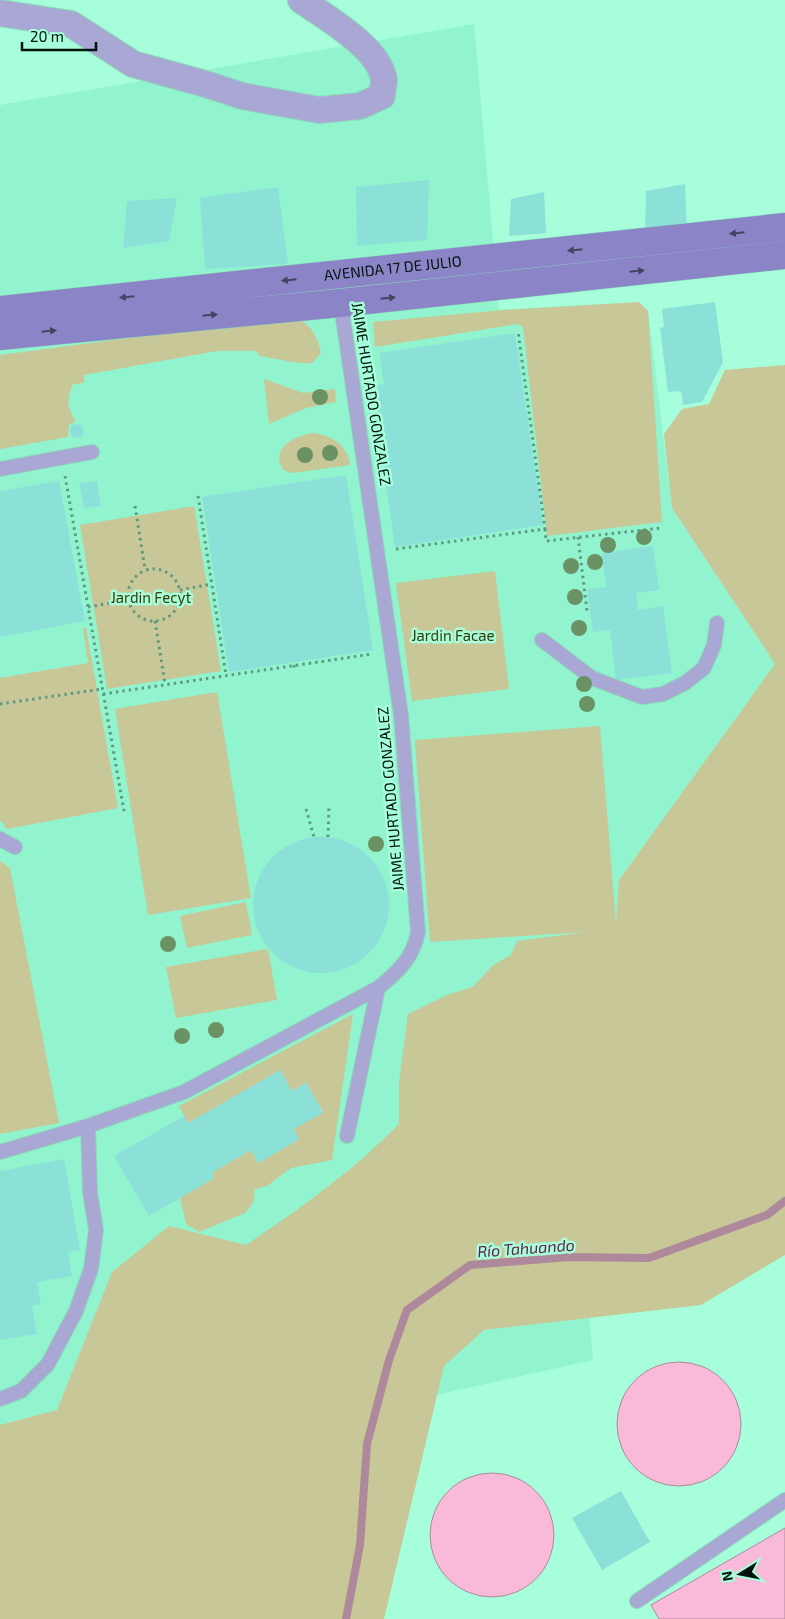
<svg xmlns="http://www.w3.org/2000/svg" width="785" height="1619" viewBox="0 0 785 1619" font-family="'Exo 2',sans-serif">
  <style>
    .built { fill: #91f4ce }
    .green { fill: #c7c797 }
    .water { fill: #f9b9d9; stroke: #ae889b }
    .lines { fill: none; stroke-linecap: round; stroke-linejoin: round }
    .stream { stroke: #ae889b; stroke-width: 8 }
    .building { fill: #8be1d8 }
    .lane-casing { stroke: #8bd9ba; stroke-width: 16 }
    .street-casing { stroke: #8bd9ba; stroke-width: 28 }
    .secondary-casing { stroke: #8bd9ba; stroke-width: 29 }
    .path { stroke: #5f9982; stroke-width: 3; stroke-dasharray: 2.5 4; stroke-linecap: butt }
    .lane { stroke: #a9a7d4; stroke-width: 14 }
    .street { stroke: #a9a7d4; stroke-width: 26 }
    .secondary { stroke: #8b85c8; stroke-width: 28 }
    .tree { fill: #6b9265 }
    .oneway { fill: #3f4760 }
    .labels { text-anchor: middle; stroke-width: 5; stroke-linejoin: round; paint-order: stroke }
    .street-label { font-size: 15px; fill: #00140b; stroke: #a6fedb }
    .park-label { font-size: 15px; fill: #3b3905; stroke: #a6fedb }
    .water-label { font-size: 16px; font-style: italic; fill: #69204b; stroke: #a6fedb }
  </style>
  <rect width="100%" height="100%" fill="#a6fedb"/>
  <path class="built" d="M474 24 499 310 639 302 648 311 672 508 775 664 619 880 616 929 555 935 593 1360 0 1493V105Z"/>
  <path class="green" d="M639 302 648 311 662 522 547 536 523 327 518 324 375 347 373 322 503 310Z
    M300 320C313 327 318 339 321 353L312 363C303 365 272 358 259 356L257 351H217L84 375V383L73 384C66 400 67 407 76 421L69 425 68 437 0 449V355L234 324Z
    M785 365V1255L701 1305 484 1330 444 1366 384 1619H0V1425L57 1410 112 1272 169 1226 246 1245C301 1208 353 1171 399 1124V1082L408 1014 447 995 473 987 492 966 511 955 517 941 584 932 430 942 415 740 600 726 616 923 619 880 775 664 672 508 664 434 682 409 709 404 725 370Z
    M264 379 303 393 335 389 336 402 306 408 269 424Z
    M311 433C329 434 349 445 350 465L292 473 283 470C270 447 293 438 311 433Z
    M194 506 221 671 107 689 80 525Z
    M495 571 509 689 412 701 396 583Z
    M83 628H86L118 808 7 829 0 820V678L88 663Z
    M217 692 251 898 148 915 115 709Z
    M0 861 10 868 59 1123 0 1134Z
    M246 902 252 935 187 948 180 916Z
    M268 949 277 1000 176 1018 166 967Z
    M353 1014 332 1160 291 1168 267 1186 255 1189 253 1203 245 1213 199 1232 186 1224 180 1198 213 1172 251 1150 258 1163 299 1139 293 1129 323 1112 306 1083 292 1091 188 1123 179 1106Z"/>
  <path class="water" d="M617 1424a62 62 0 1 1 124 0a62 62 0 1 1-124 0Z
    M430 1535a62 62 0 1 1 124 0a62 62 0 1 1-124 0Z
    M785 1528V1619H659L651 1605Z"/>
  <g class="lines">
    <path class="stream" d="M346 1619 360 1545 367 1444 389 1360 407 1310 470 1265 568 1257 649 1258 767 1215 785 1201"/>
  </g>
  <path class="building" d="M429 180 427 240 357 246 356 187Z
    M685 184 687 229 645 233 646 191Z
    M278 187 288 264 205 269 200 198Z
    M544 192 546 233 509 236 511 199Z
    M177 198 169 241 123 248 127 201Z
    M715 302 723 362 702 402 683 405 681 391 668 392 660 328 664 327 662 309Z
    M515 333 543 525 395 547 372 385 384 384 379 353Z
    M70 431a7 7 0 1 1 14 0a7 7 0 1 1-14 0Z
    M346 475 373 650 229 672 202 497Z
    M59 481 85 621 0 637V491Z
    M97 481 101 506 84 508 79 483Z
    M653 546 659 590 636 593 638 610 663 606 672 673 616 680 610 630 593 632 587 589 606 587 602 553Z
    M253 905a68 68 0 1 1 136 0a68 68 0 1 1-136 0Z
    M280 1070 292 1091 306 1083 323 1113 293 1129 299 1139 258 1163 251 1150 213 1172V1179L149 1216 114 1156 184 1116 188 1123Z
    M64 1159 80 1250 68 1252 72 1276 37 1282 41 1304 32 1306 37 1334 0 1340V1171Z
    M621 1491 650 1542 602 1570 572 1518Z"/>
  <g class="lines">
    <defs>
      <path id="lane" d="M0 469 92 452
        M542 640 592 678 642 697 663 694 685 683 704 668 714 645 717 623
        M0 839 15 847
        M347 1136 378 988
        M0 1152 88 1126 184 1092 378 988C398 972 413 958 418 932L401 715 340 298
        M0 1399 21 1391 48 1364 76 1311 91 1269 96 1230 90 1192 88 1126
        M637 1601 785 1500"/>
      <path id="street" d="M0 13 71 24 133 64 209 85 242 96 319 110 360 106 382 96C382 91 384 85 384 80 380 48 325 17 301 0"/>
      <g id="secondary">
        <path id="s1" d="M0 310 785 227"/>
        <path d="M0 336 340 303 785 255"/>
      </g>
    </defs>
    <use href="#lane" class="lane-casing"/>
    <use href="#street" class="street-casing"/>
    <use href="#secondary" class="secondary-casing"/>
    <path class="path" d="M65 476 124 811
      M198 496 226 675
      M135 506 145 569
      M545 529 546 541 661 528
      M578 537 587 611
      M396 549 545 529 518 331
      M128 595a26 26 0 1 1 52 0a26 26 0 1 1-52 0Z
      M180 590 212 584
      M88 607 128 600
      M155 621 165 684
      M294 665 295 671
      M103 694 372 654
      M0 704 102 689
      M306 809 314 837
      M328 837 329 805"/>
    <use href="#lane" class="lane"/>
    <use href="#street" class="street"/>
    <use href="#secondary" class="secondary"/>
  </g>
  <g class="tree">
    <circle cx="320" cy="397" r="8"/>
    <circle cx="330" cy="453" r="8"/>
    <circle cx="305" cy="455" r="8"/>
    <circle cx="644" cy="537" r="8"/>
    <circle cx="608" cy="545" r="8"/>
    <circle cx="595" cy="562" r="8"/>
    <circle cx="571" cy="566" r="8"/>
    <circle cx="575" cy="597" r="8"/>
    <circle cx="579" cy="628" r="8"/>
    <circle cx="584" cy="684" r="8"/>
    <circle cx="587" cy="704" r="8"/>
    <circle cx="376" cy="844" r="8"/>
    <circle cx="168" cy="944" r="8"/>
    <circle cx="216" cy="1030" r="8"/>
    <circle cx="182" cy="1036" r="8"/>
  </g>
  <defs><path id="oneway-solid" d="M-6-.8H1V-3.2L6.5 0L1 3.2V.8H-6Z" transform="scale(1.25)"/></defs>
  <g class="oneway">
    <use href="#oneway-solid" transform="translate(737 233) rotate(174)"/>
    <use href="#oneway-solid" transform="translate(575 250) rotate(174)"/>
    <use href="#oneway-solid" transform="translate(637 271) rotate(-6)"/>
    <use href="#oneway-solid" transform="translate(289 280) rotate(174)"/>
    <use href="#oneway-solid" transform="translate(127 297) rotate(174)"/>
    <use href="#oneway-solid" transform="translate(388 298) rotate(-6)"/>
    <use href="#oneway-solid" transform="translate(210 315) rotate(-6)"/>
    <use href="#oneway-solid" transform="translate(49 331) rotate(-6)"/>
  </g>
  <g class="labels">
    <g class="street-label">
      <text dy="5" stroke="none"><textPath href="#s1" startOffset="395">AVENIDA 17 DE JULIO</textPath></text>
      <text transform="translate(371 394) rotate(81)" y="5">JAIME HURTADO GONZALEZ</text>
      <text transform="translate(391 799) rotate(-95)" y="5">JAIME HURTADO GONZALEZ</text>
    </g>
    <g class="park-label">
      <text x="151" y="603">Jardin Fecyt</text>
      <text x="453" y="641">Jardin Facae</text>
    </g>
    <g class="water-label">
      <text transform="translate(526 1248) rotate(-4)" y="6">Río Tahuando</text>
    </g>
  </g>
  <g transform="translate(740 1574) rotate(260)" stroke="#a6fedb" stroke-width="4" paint-order="stroke">
  <path d="M0-4L9 19L0 12L-9 19Z" fill="#00140b"/>
  <text y="-8" font-size="14" font-weight="bold" text-anchor="middle" fill="#00140b">N</text>
  </g>
  <path d="M22 42v8h74v-8" fill="none" stroke="#00140b" stroke-width="2.5"/>
  <text x="30" y="42" font-size="15" fill="#00140b" stroke="#a6fedb" stroke-width="4" paint-order="stroke">20 m</text>
</svg>
